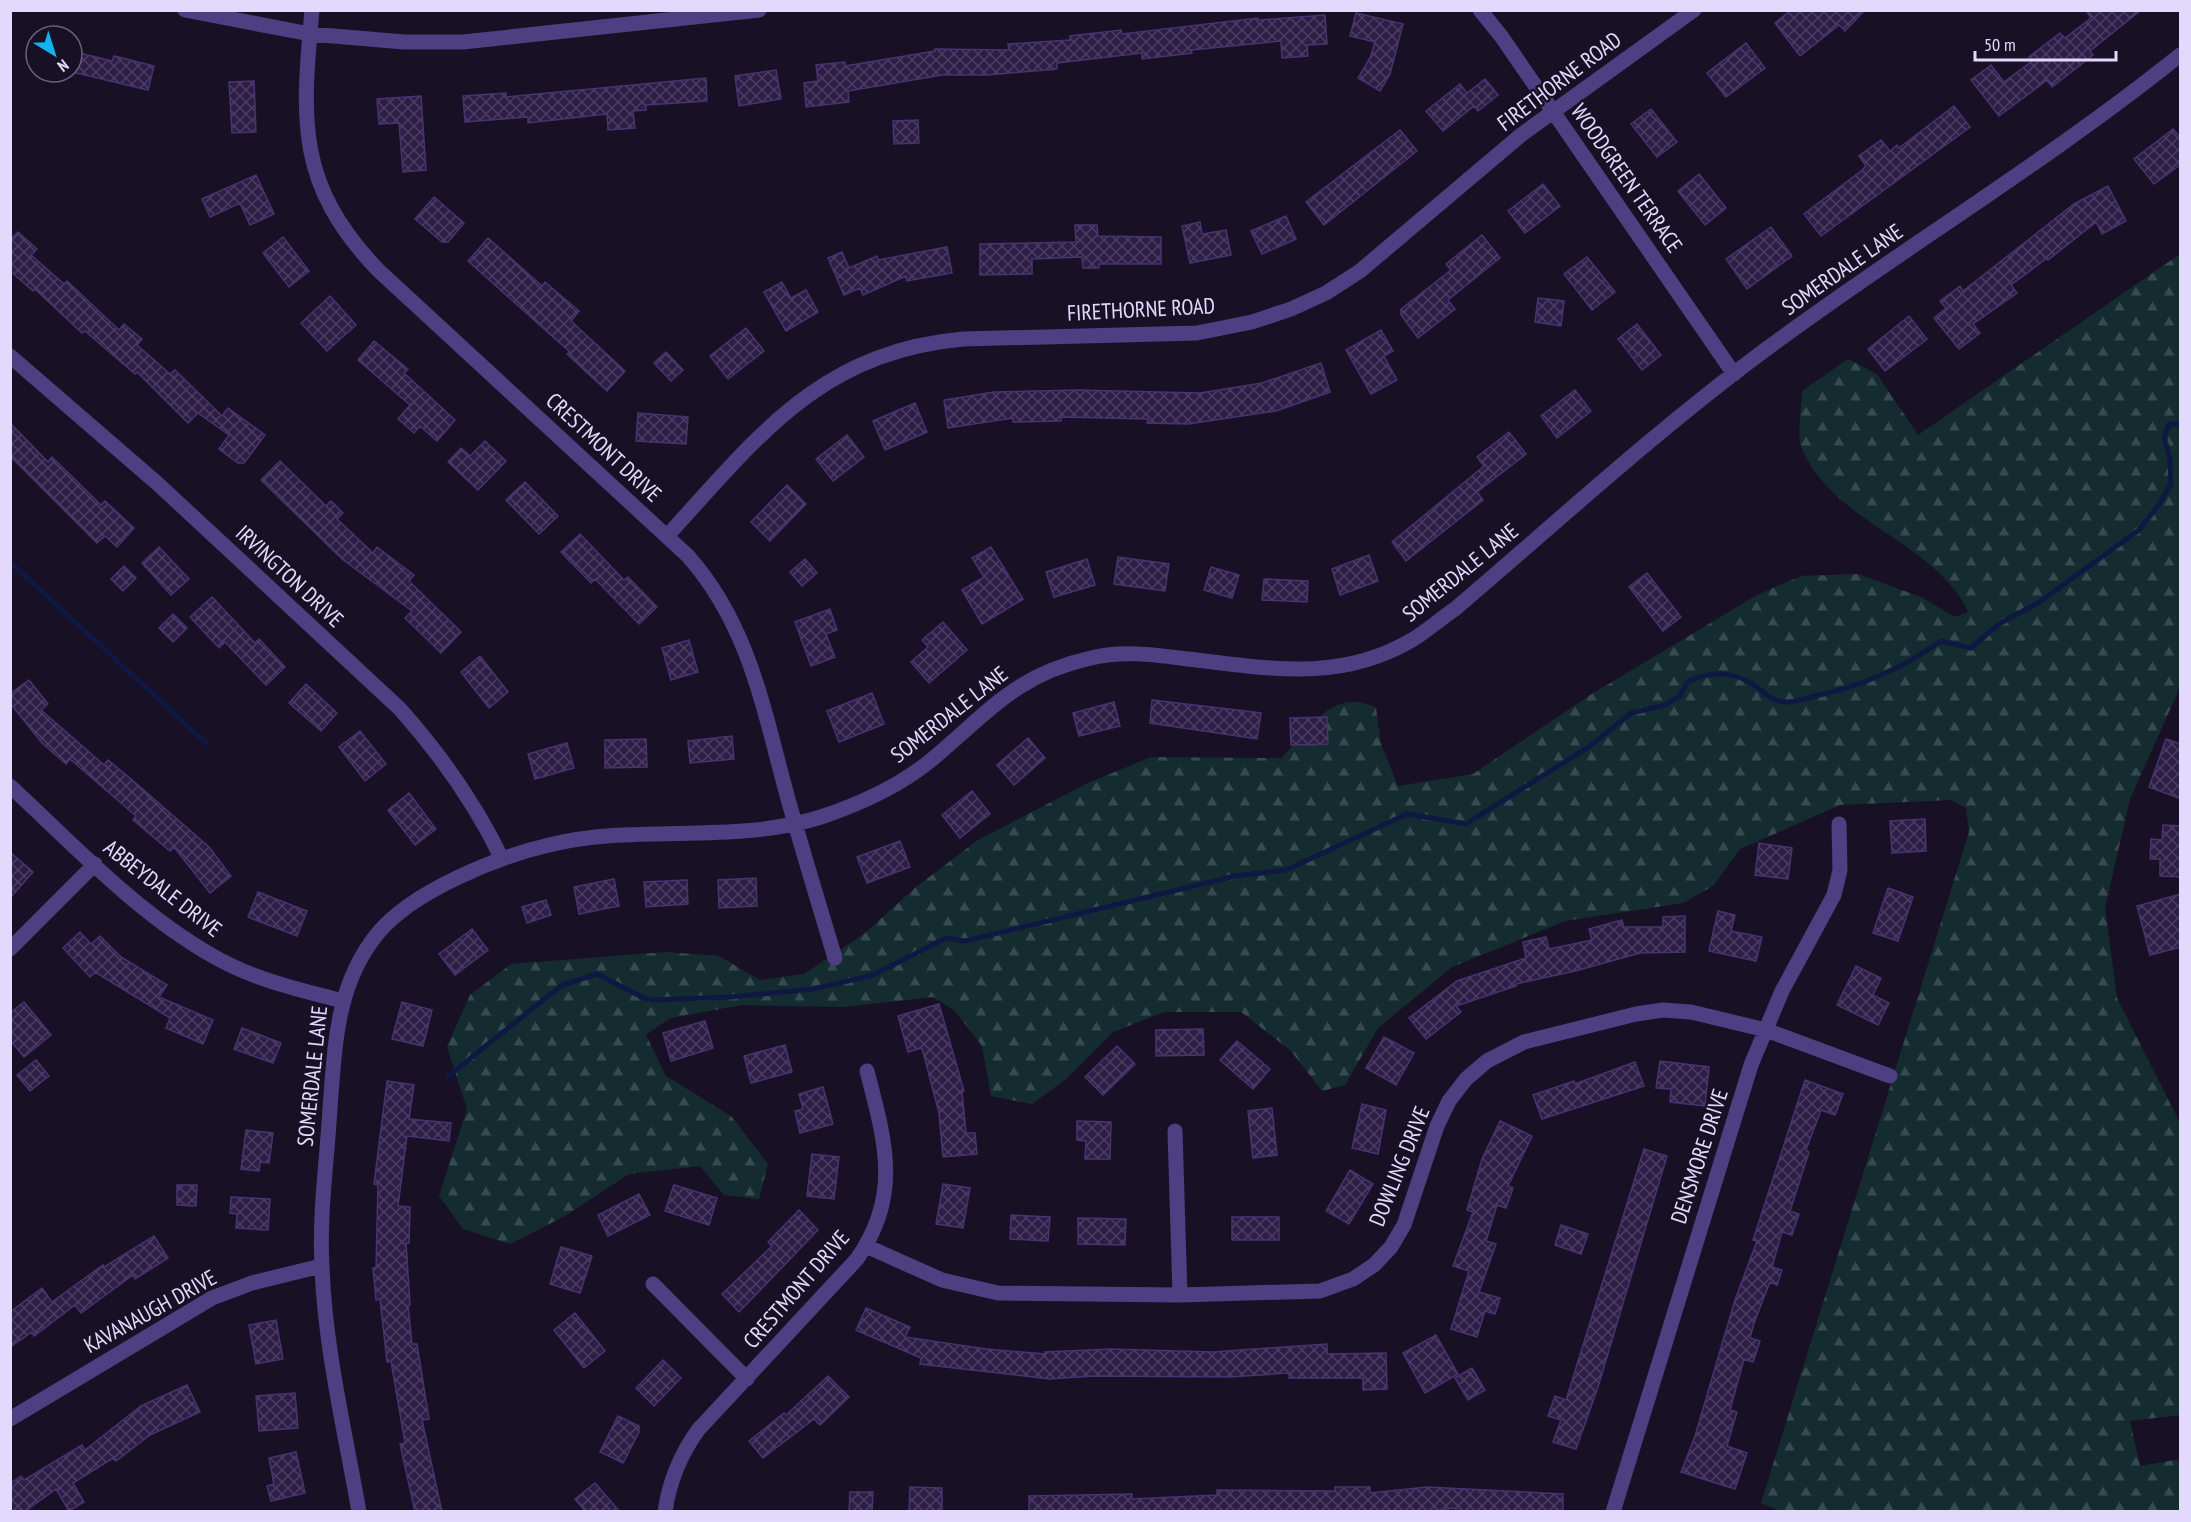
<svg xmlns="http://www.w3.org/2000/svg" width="2191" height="1522" viewBox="0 0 2191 1522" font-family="'PT Sans Narrow',sans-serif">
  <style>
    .forest { fill: url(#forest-firs) }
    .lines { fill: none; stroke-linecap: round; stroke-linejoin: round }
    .stream { stroke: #0e1843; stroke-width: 5 }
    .building { fill: url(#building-cross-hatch); stroke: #493271; stroke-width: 1.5 }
    .minor { stroke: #4d3f82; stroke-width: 15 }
    .labels { text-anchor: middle; stroke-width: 5; stroke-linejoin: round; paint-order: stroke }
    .street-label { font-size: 22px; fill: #e3d9fd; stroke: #181126 }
  </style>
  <defs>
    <pattern id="forest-firs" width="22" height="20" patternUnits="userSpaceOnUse" patternTransform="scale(1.5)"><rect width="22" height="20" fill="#142c30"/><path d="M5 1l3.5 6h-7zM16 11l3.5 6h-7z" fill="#364a4f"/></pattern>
    <pattern id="building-cross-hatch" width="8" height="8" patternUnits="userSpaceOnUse" patternTransform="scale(1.5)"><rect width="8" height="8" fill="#2d1e46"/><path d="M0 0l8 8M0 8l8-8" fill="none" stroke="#4b3e62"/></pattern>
  </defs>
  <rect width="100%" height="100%" fill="#181126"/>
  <path class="forest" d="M2180 254V687L2130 799 2105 908 2117 998 2180 1123V1415L2130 1421 2140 1466 2180 1459V1511L1782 1512 1761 1503 1969 832 1966 808 1951 800 1840 805 1740 849 1713 886 1683 903 1565 921 1452 967 1378 1028 1345 1085 1322 1091 1291 1051 1241 1012H1164L1113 1032 1066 1079 1032 1104 991 1096 982 1046 955 1011 933 997 843 1007 742 1005 670 1018 646 1035 666 1076 731 1116 768 1164 759 1199 724 1195 700 1166 629 1174 565 1216 510 1244 463 1229 439 1196 467 1109 447 1047 470 995 511 964 666 952 719 956 760 980 804 974 865 933 916 887 978 840 1088 783 1151 757 1282 758C1309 729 1333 686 1376 708L1381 744 1398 786 1473 774 1587 697 1757 595 1801 576 1858 574 1921 597 1955 617 1968 612C1937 542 1830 522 1801 446 1797 435 1802 405 1802 391L1848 359 1877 374 1918 435Z"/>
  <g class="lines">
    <path class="stream" d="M10 562 206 743
      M447 1077 562 985 597 974 644 998 654 1000 730 997 813 989 873 975 946 938 965 941 1235 876 1286 870 1407 814 1466 824 1590 746 1631 713 1665 705 1680 696 1688 681C1714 671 1733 670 1757 687 1766 694 1772 701 1784 702 1793 703 1803 699 1811 697 1859 687 1902 669 1941 641L1971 648 1999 624 2038 603 2139 530 2158 506 2171 484 2170 459 2164 437 2169 424 2180 425"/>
  </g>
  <path class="building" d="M1791 10H1865L1845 31 1839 25 1800 56 1775 23Z
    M2086 10H2141L2090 51 2093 55 2052 87 2047 80 1999 116 1971 80 1991 65 2004 82 2032 61 2029 57 2060 33 2065 38 2091 18Z
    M1356 13 1403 24 1390 74 1380 91 1358 78 1370 58 1375 42 1350 36Z
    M1325 15 1327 44 1307 45 1308 56 1282 58 1281 41 1191 50 1192 53 1142 59V53L1057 63V69L987 75H942L848 91 849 102 806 107 804 83 818 81 816 65 845 62V66L935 51V49L1009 50 1008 44 1070 40V36L1121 30 1122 34 1258 18 1259 20Z
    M1746 43 1765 68 1726 97 1707 73Z
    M72 51 112 61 114 56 154 66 148 90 72 72Z
    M776 70 781 99 739 106 735 76Z
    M706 78 707 101 646 105V110L633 111 635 128 608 130 607 114 528 123V117L465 122 463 96 506 93V97Z
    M1485 79 1498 95 1478 111 1474 106 1443 131 1426 111 1460 84 1467 93Z
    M254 81 256 132 232 133 229 82Z
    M421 96 426 170 403 172 399 123 379 124 377 99Z
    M1954 106 1970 127 1821 236 1804 214 1861 171 1866 166 1859 156 1881 140 1890 151 1897 145 1899 148Z
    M1651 109 1677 142 1657 157 1631 124Z
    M918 120 919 143 894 144 893 121Z
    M2173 129 2181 138V164L2154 184 2134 159Z
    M1400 130 1417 151 1324 225 1306 202Z
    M1699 174 1726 208 1705 225 1678 191Z
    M256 175 274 214 250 225 240 203 210 217 202 199Z
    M1543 184 1560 206 1525 233 1508 211Z
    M2108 186 2126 221 2102 234 2096 222 2048 260 2047 258 2011 285 2017 293 1973 324 1980 333 1959 349 1934 318 1946 308 1940 301 1960 286 1963 291 2074 204Z
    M434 197 464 223 448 242H442L415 219Z
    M1286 216 1296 239 1262 254 1251 231Z
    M1200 222 1202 234 1226 230 1231 255 1190 263 1182 226Z
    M1075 225H1097L1098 236 1161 237V264H1099V268H1083L1082 257 1032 259V274L980 275V244L1076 242Z
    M1771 227 1792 256 1747 289 1726 259Z
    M18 232 37 249 31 255 64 284 67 281 119 330 124 324 142 339 137 345 170 374 175 370 222 416 228 408 265 435 244 463H238L219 449 229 435 198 413 188 423 137 372 135 374 85 331 82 333 35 289 33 291 10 271V240Z
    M1482 235 1500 258 1448 300 1455 309 1418 338 1401 315V309L1451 270 1446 264Z
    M283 237 309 271 289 287 263 253Z
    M488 238 542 286 545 282 579 311 571 321 625 371 607 391 567 354 570 352 468 261Z
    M947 247 952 273 907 281 906 276 863 295 860 288 844 295 828 258 842 252 849 268 877 256 878 260Z
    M1587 257 1615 292 1592 310 1564 274Z
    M782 282 791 298 806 290 818 312 786 331 764 292Z
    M330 296 356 325 327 351 301 323Z
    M1538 298 1564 301 1561 326 1535 322Z
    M1909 316 1927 339 1885 371 1868 349Z
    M1637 324 1661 355 1642 370 1618 339Z
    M746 328 764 351 728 379 710 356Z
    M1381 330 1393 351 1384 356 1397 380 1371 394 1346 350Z
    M374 341 408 369 404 373 455 420 437 441 420 426 414 433 398 419 410 405 358 360Z
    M666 352 683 370 671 381 654 363Z
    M1321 363 1330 392 1276 411 1188 424 1147 423 1148 419 1061 417V421L1013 422V418L948 428 944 400 994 392 1077 390 1200 393 1262 383Z
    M1575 390 1591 411 1557 438 1541 416Z
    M915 403 927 432 885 450 873 421Z
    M638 413 688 417 686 444 636 441Z
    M10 423 48 462 52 457 101 505 105 501 134 528 117 547 105 536 97 543 10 456Z
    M1509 432 1526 454 1477 492 1483 500 1406 561 1392 542 1484 466 1477 457Z
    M847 435 864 457 833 481 816 459Z
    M485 441 506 461 478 490 448 462 461 448 470 456Z
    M280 461 326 506 331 501 343 513 337 519 373 553 377 547 414 575 409 581 461 632 441 653 405 618 412 611 342 559 261 480Z
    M525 482 558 516 539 534 506 500Z
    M787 485 806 504 770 541 751 522Z
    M580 534 624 580 628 577 657 607 639 624 595 579 591 583 561 552Z
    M159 547 189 579 171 595 142 563Z
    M991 547 1023 599 982 624 962 590 984 577 972 558Z
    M1369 555 1378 581 1340 595 1332 569Z
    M1118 557 1169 564 1165 591 1114 584Z
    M805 559 817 573 802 586 790 572Z
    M1087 559 1095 585 1054 597 1046 572Z
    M124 566 136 578 123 591 111 579Z
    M1211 567 1239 575 1232 598 1204 590Z
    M1647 573 1681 617 1663 631 1629 587Z
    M1264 579 1308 581 1307 602 1262 600Z
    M212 597 255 643 259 639 285 667 266 685 225 642 219 648 190 617Z
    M830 609 837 630 826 634 835 657 811 666 795 622Z
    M173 614 187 628 173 642 159 628Z
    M943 622 967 650 929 683 911 662 928 647 922 640Z
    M689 640 698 672 671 680 662 648Z
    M480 656 508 692 489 708 461 672Z
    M29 680 48 704 41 710 104 765 108 760 138 785 209 847 231 876 210 893 174 847 170 851 133 820 136 816 70 759 66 764 42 743 10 703V694Z
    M306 684 337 713 321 731 289 703Z
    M872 693 884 724 839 742 827 711Z
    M1152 700 1261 713 1257 739 1150 723Z
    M1114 702 1120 726 1079 736 1073 713Z
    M1327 717 1328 744 1291 745 1290 718Z
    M360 731 386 764 365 781 339 747Z
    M732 736 734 759 690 763 688 741Z
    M1028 738 1045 758 1014 785 997 765Z
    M646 739 647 767 605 768V740Z
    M2166 739 2181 744V799L2149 787Z
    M567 743 574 768 535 779 528 754Z
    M972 791 990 814 960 838 942 815Z
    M409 793 436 829 415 845 388 810Z
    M1925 819 1926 851 1892 853 1890 821Z
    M2163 825 2181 826V877L2160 876V859H2150L2151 839 2162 840Z
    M900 841 910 867 867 883 857 857Z
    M1759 843 1792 848 1788 879 1755 875Z
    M10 852 33 872 10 898Z
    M756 878 757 906 719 908 718 880Z
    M614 879 619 906 579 914 574 887Z
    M687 880 688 904 646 907 644 882Z
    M1888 888 1913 897 1898 941 1873 933Z
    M258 892 307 911 297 936 248 917Z
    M2181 894V947L2150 955 2137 906Z
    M546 900 551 915 527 923 522 907Z
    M1718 911 1735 915 1731 931 1762 937 1756 961 1709 951Z
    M1685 916V952L1640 953 1575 971 1516 984V986L1456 1006 1461 1012 1426 1039 1409 1018 1457 981 1526 958 1523 942 1546 937 1549 949 1592 940 1589 929 1622 920 1624 927H1663V917Z
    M472 929 488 950 455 975 439 954Z
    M80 932 91 944 100 936 121 957 167 985 159 997 213 1020 203 1044 166 1028 170 1018 95 972 90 977 63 948Z
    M1856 966 1881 978 1873 995 1889 1003 1878 1025 1837 1005Z
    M24 1002 51 1035 24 1057 10 1040V1013Z
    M402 1002 432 1010 423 1046 392 1039Z
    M939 1004 964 1091 962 1092 966 1133H975L977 1154 943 1157 939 1113 922 1048 908 1052 898 1016Z
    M705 1021 713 1048 671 1061 663 1033Z
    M242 1028 281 1043 273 1063 234 1049Z
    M1203 1029 1204 1055 1156 1056V1030Z
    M1384 1037 1414 1053 1396 1085 1366 1068Z
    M1237 1041 1270 1069 1253 1089 1220 1060Z
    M785 1045 792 1072 751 1083 744 1056Z
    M1117 1046 1135 1064 1103 1095 1085 1077Z
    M36 1060 49 1076 30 1091 17 1075Z
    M1660 1061 1709 1067 1705 1106 1670 1102 1671 1089 1656 1088Z
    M1635 1062 1644 1086 1542 1119 1533 1095 1574 1081 1575 1084Z
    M1805 1080 1843 1094 1835 1115 1821 1110 1806 1150 1809 1152 1790 1211 1799 1214 1792 1235 1782 1232 1772 1267 1782 1270 1777 1285 1770 1282 1754 1323 1750 1338 1760 1341 1753 1362 1744 1359 1730 1410 1737 1412 1727 1446 1747 1453 1735 1489 1681 1472 1695 1436 1735 1300 1757 1241 1753 1240Z
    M387 1081 414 1085 409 1119 451 1123 449 1141 407 1136 398 1206 410 1207 409 1243H406L410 1305H408L412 1344H417L429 1419 422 1420 442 1512H415L400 1444 405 1443 391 1361 387 1362 380 1299 376 1300 373 1268H376L378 1185 374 1184Z
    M823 1087 833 1124 800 1133 795 1111 803 1109 799 1094Z
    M1362 1104 1386 1110 1378 1154 1352 1148Z
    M1272 1108 1277 1155 1253 1158 1248 1111Z
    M1077 1121 1111 1122 1110 1159H1085L1086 1141 1077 1140Z
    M1500 1121 1532 1136 1508 1186 1513 1188 1506 1208 1497 1205 1486 1241 1496 1244 1479 1292 1500 1298 1495 1314 1485 1311 1477 1337 1451 1329 1469 1271 1453 1266 1473 1212 1467 1210 1482 1159Z
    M246 1130 273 1133 269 1163 260 1162 259 1171 241 1169Z
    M1644 1149 1667 1156 1598 1387 1576 1449 1553 1442 1561 1420 1548 1416 1555 1396 1566 1400Z
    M812 1154 839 1157 834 1199 807 1196Z
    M1350 1170 1373 1184 1349 1224 1326 1211Z
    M943 1184 970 1188 963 1228 936 1224Z
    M177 1185H197L196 1206 177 1205Z
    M674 1185 717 1198 709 1225 665 1211Z
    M639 1194 650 1215 608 1236 598 1215Z
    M231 1197 270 1199 268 1230 236 1228 237 1214 230 1213Z
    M799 1210 818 1230 739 1312 722 1294 772 1246 768 1242Z
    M1011 1215 1050 1217 1048 1241 1010 1239Z
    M1232 1217H1279V1240H1232Z
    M1078 1218 1126 1219 1125 1245 1078 1244Z
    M1561 1225 1588 1234 1581 1254 1555 1245Z
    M154 1236 168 1258 135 1279 133 1275 81 1313 75 1305 34 1336 32 1332 10 1347V1312L42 1288 52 1302 103 1265 104 1267Z
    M561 1247 592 1256 580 1293 550 1284Z
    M866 1308 910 1327 905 1337 986 1349 1045 1354V1352L1110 1349 1213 1352 1327 1344V1354L1386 1353 1387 1389 1363 1390V1378H1289V1373L1229 1377 1093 1376 1050 1379 920 1364 921 1358 856 1330Z
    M575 1313 605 1351 584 1368 554 1330Z
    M276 1320 283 1359 256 1364 249 1325Z
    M1436 1335 1458 1374 1425 1393 1403 1353Z
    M663 1360 681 1378 654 1406 636 1388Z
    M1472 1368 1485 1390 1468 1400 1455 1378Z
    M828 1376 849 1397 820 1425 814 1419 763 1458 749 1441 784 1413 786 1415Z
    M187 1385 200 1412 150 1435 116 1461 113 1458 73 1483 84 1502 69 1511 56 1489 24 1512H10V1484L21 1476 24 1480 82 1445 85 1450 141 1406Z
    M295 1393 298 1428 259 1431 256 1396Z
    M618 1416 639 1426V1432L623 1463 600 1452Z
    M296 1452 305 1493 271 1501 267 1486 274 1484 269 1458Z
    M595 1483 620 1512H586L575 1499Z
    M910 1487 942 1488V1512H909Z
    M1335 1487H1370V1493L1427 1487 1563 1494V1512H1455L1456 1508 1420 1512H1029V1496L1132 1494V1499L1217 1495V1490L1335 1491Z
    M850 1492H873L872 1512H849Z"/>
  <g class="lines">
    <path class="minor" d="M185 10 310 34 404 42H463L759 10
      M312 10C302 121 296 184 378 270L688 556C750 626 764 712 788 799 803 852 819 905 835 958
      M1480 10 1501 36 1734 374
      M10 356 158 484 400 709C441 755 475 803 502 859
      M667 536C757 438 819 352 963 339L1197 333 1252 322 1291 309 1326 293 1360 271 1521 135 1694 10
      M10 786C74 845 137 913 213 956 252 979 298 989 342 1001
      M10 949 95 864
      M1175 1131 1180 1295
      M866 1246 942 1280 998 1293 1180 1295 1320 1291 1353 1279 1374 1265 1391 1247 1404 1225 1437 1126 1449 1101 1466 1079 1487 1061 1524 1042 1636 1014 1663 1010 1691 1012 1766 1030 1890 1076
      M653 1284 747 1379
      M10 1419 212 1298 252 1283 321 1266
      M359 1512C345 1431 325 1349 322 1267 319 1214 327 1161 330 1108 335 1045 336 984 378 933 413 891 497 857 549 845 639 823 732 845 821 817 860 804 898 787 930 761 987 714 1014 675 1091 658 1123 650 1156 655 1188 659 1267 668 1339 683 1412 640 1427 631 1440 619 1455 609 1557 522 1657 430 1765 350 1901 249 2048 161 2180 55
      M665 1512C669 1482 681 1454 698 1430L857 1259C902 1195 885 1141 867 1071
      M1613 1512 1751 1065 1782 991 1834 895 1840 870 1839 824"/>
  </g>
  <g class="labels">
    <g class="street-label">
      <text transform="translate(1559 81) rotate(-37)" y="8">FIRETHORNE ROAD</text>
      <text transform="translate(1627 178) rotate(55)" y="8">WOODGREEN TERRACE</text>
      <text transform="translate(1842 269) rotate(-35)" y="8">SOMERDALE LANE</text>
      <text transform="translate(1141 309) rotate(-3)" y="8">FIRETHORNE ROAD</text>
      <text transform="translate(604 447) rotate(43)" y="8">CRESTMONT DRIVE</text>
      <text transform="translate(1460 572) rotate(-39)" y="8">SOMERDALE LANE</text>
      <text transform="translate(290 576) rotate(43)" y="8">IRVINGTON DRIVE</text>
      <text transform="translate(949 714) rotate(-38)" y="8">SOMERDALE LANE</text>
      <text transform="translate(163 888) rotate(38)" y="8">ABBEYDALE DRIVE</text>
      <text transform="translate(312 1076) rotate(-84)" y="8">SOMERDALE LANE</text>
      <text transform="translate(1699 1156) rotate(-72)" y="8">DENSMORE DRIVE</text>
      <text transform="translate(1399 1166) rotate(-68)" y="8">DOWLING DRIVE</text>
      <text transform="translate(796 1289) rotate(-49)" y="8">CRESTMONT DRIVE</text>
      <text transform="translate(150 1311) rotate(-29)" y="8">KAVANAUGH DRIVE</text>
    </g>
  </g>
  <rect width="2191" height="1522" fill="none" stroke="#e3d9fd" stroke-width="24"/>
  <g transform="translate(54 54) rotate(142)"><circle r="28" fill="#181126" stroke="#69617c" stroke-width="1.5"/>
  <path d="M0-4.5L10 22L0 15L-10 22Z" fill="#11b4f0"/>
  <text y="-9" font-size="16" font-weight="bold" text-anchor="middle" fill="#e3d9fd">N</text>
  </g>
  <path d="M1975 51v9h141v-9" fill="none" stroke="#e3d9fd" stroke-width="3"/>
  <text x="1984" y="51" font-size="18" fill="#e3d9fd" stroke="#181126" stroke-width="4.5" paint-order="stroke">50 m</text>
</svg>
